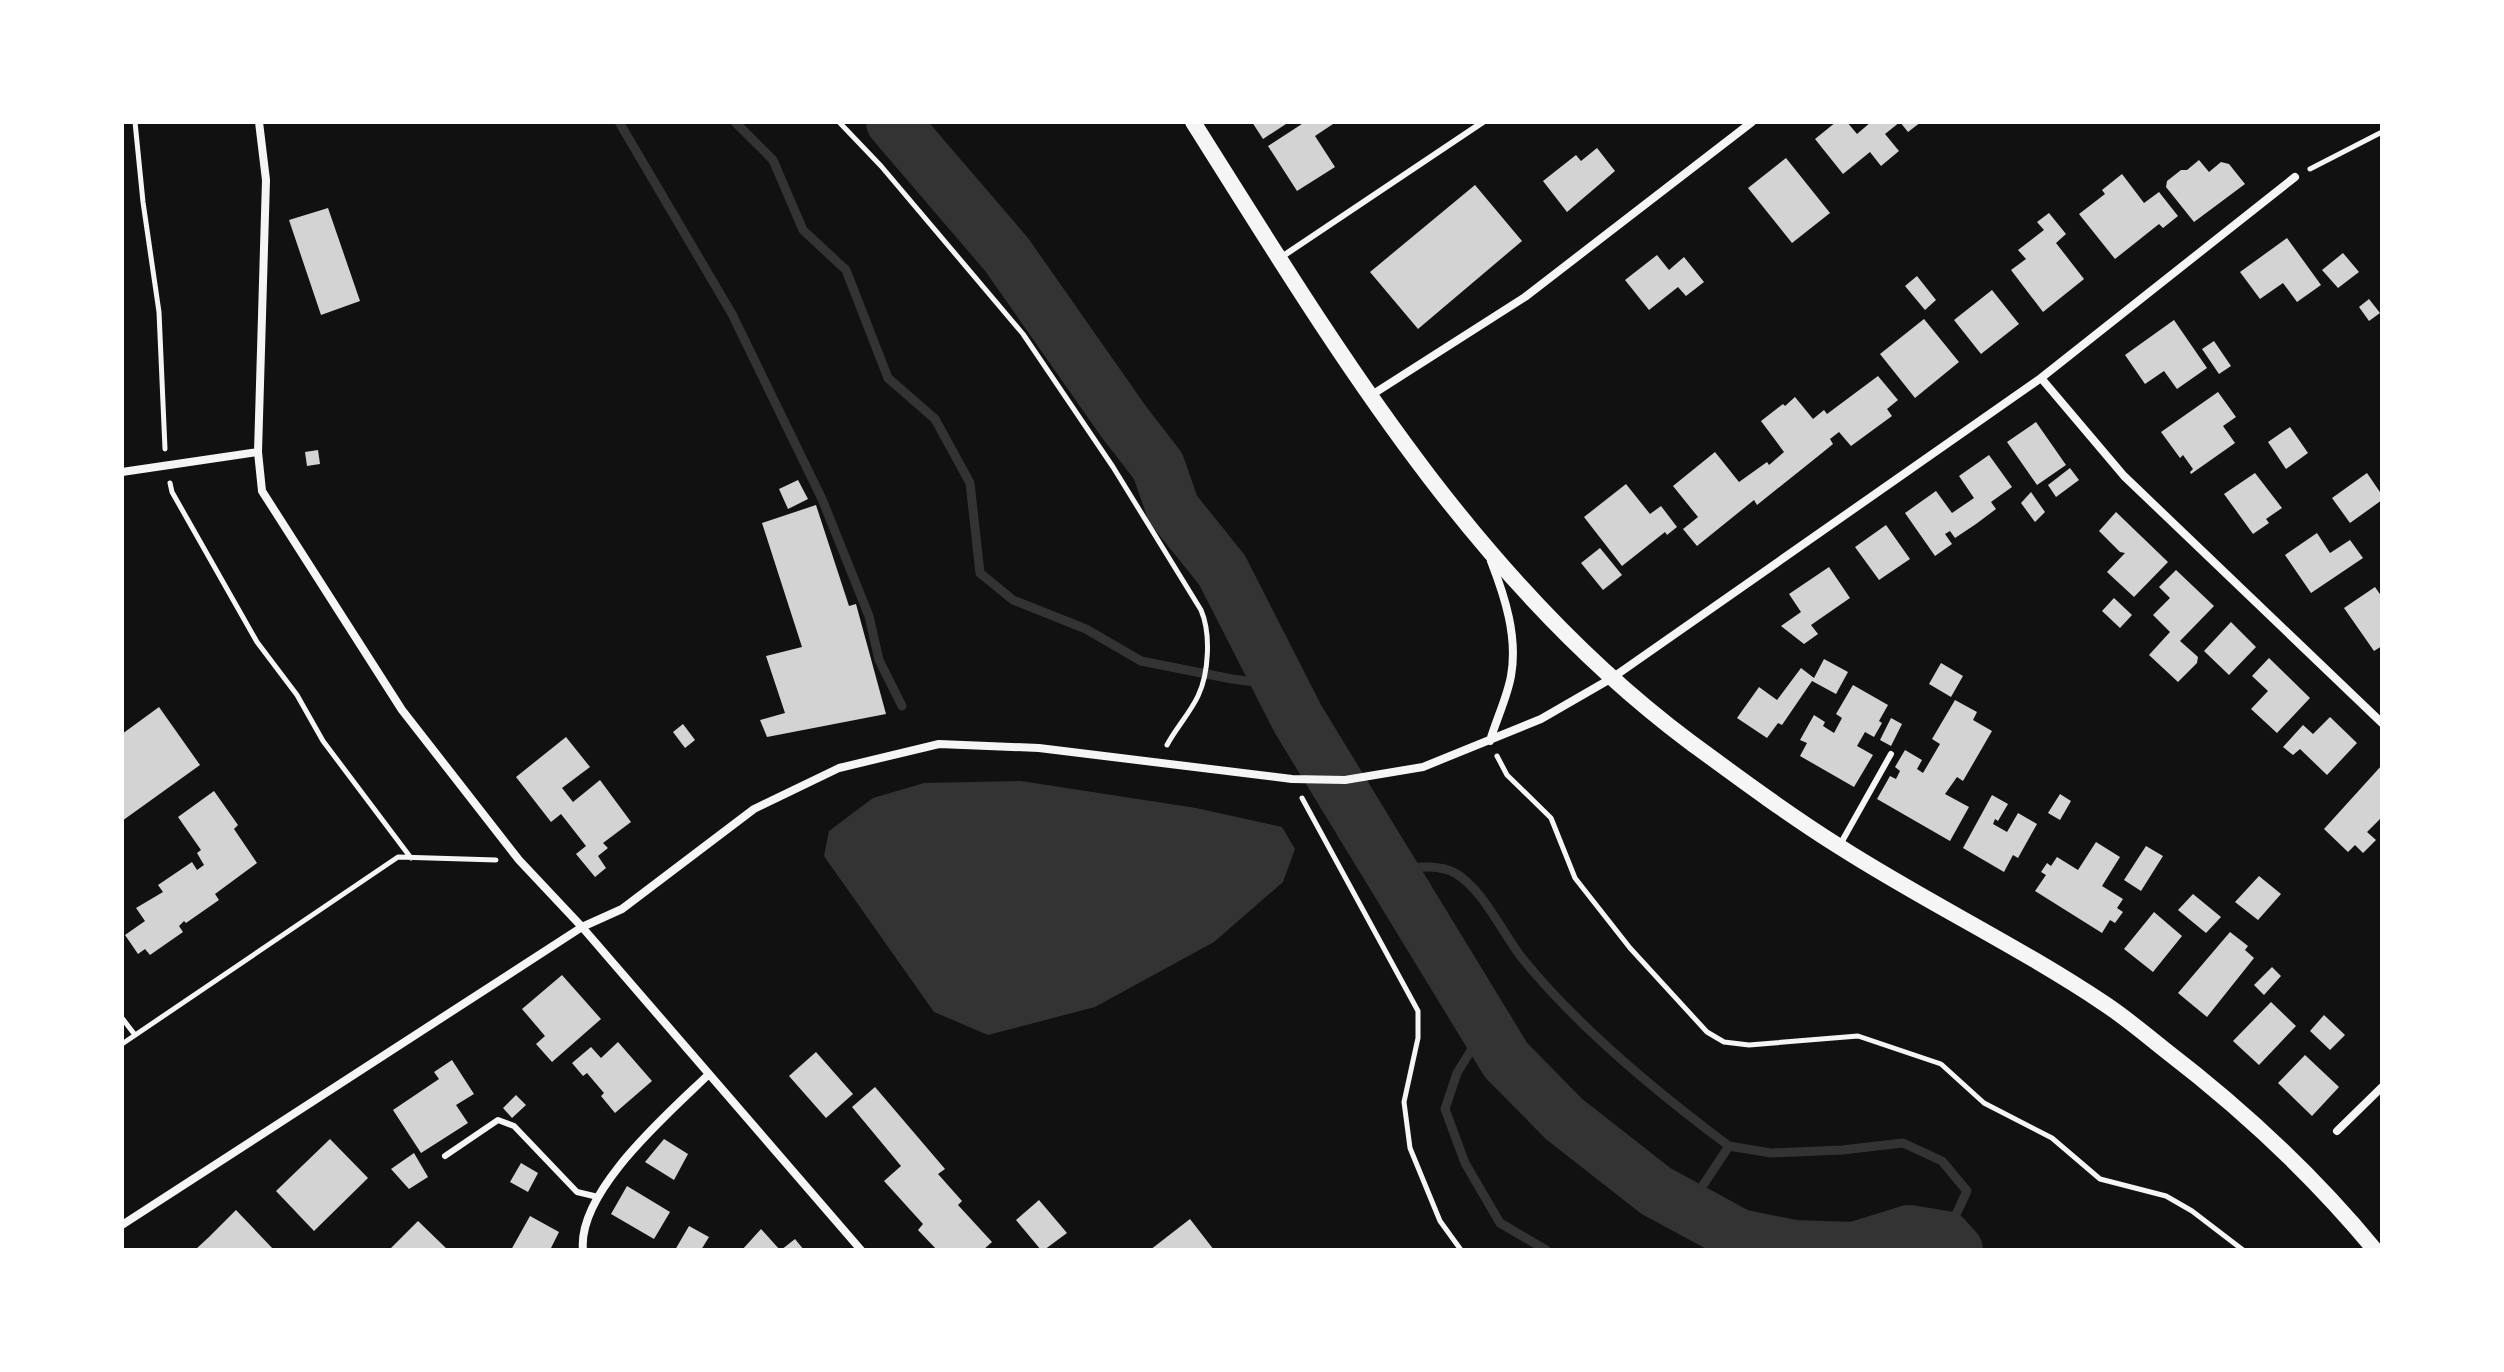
<svg xmlns="http://www.w3.org/2000/svg" width="2504" height="1372" viewBox="0 0 2504 1372" font-family="'DM Sans',sans-serif">
  <style>
    .water { fill: #333 }
    .lines { fill: none; stroke-linecap: round; stroke-linejoin: round }
    .stream { stroke: #333; stroke-width: 9 }
    .river { stroke: #333; stroke-width: 54 }
    .building { fill: #d3d3d3 }
    .path { stroke: #f5f5f5; stroke-width: 5 }
    .service { stroke: #f5f5f5; stroke-width: 6 }
    .minor { stroke: #f5f5f5; stroke-width: 8 }
    .secondary { stroke: #f5f5f5; stroke-width: 16 }
  </style>
  <rect width="100%" height="100%" fill="#111"/>
  <path class="water" d="M1021 781 1196 808 1282 827 1295 849 1283 882 1214 942 1095 1007 988 1035 934 1012 824 856 829 831 873 798 924 783Z"/>
  <g class="lines">
    <path class="stream" d="M619 122 732 314 822 499 869 616 879 660 902 706
      M735 122 773 160 803 230 846 270 888 378 935 419 970 483 980 573 1013 600 1086 629 1141 661 1232 679 1279 685
      M1389 869C1408 868 1438 863 1455 873 1483 889 1503 934 1522 958 1578 1027 1659 1094 1729 1146
      M1486 1026 1457 1073 1445 1109 1465 1163 1500 1223 1546 1250
      M1688 1208 1729 1146 1771 1153 1842 1150 1903 1143 1942 1161 1967 1191 1945 1238"/>
    <path class="river" d="M893 122 1007 255 1124 422 1158 466 1173 509 1222 570 1298 719 1506 1060 1564 1119 1656 1191 1739 1236 1794 1247 1854 1249 1909 1232 1945 1238 1956 1250"/>
  </g>
  <path class="building" d="M1252 122H1289L1263 139Z
    M1305 122H1336L1315 136 1335 167 1297 191 1268 146Z
    M1836 122H1847L1857 134 1871 122H1900L1885 134 1899 151 1881 166 1870 152 1843 174 1815 139Z
    M1900 122H1921L1908 132Z
    M1597 148 1615 171 1567 212 1543 181 1576 155 1581 161Z
    M1786 158 1830 213 1792 243 1748 188Z
    M2199 160 2209 172 2221 162 2229 164 2245 184 2194 222 2166 187 2167 181 2181 170H2187Z
    M2122 174 2144 203 2159 192 2178 216 2163 228 2159 224 2115 259 2079 214 2105 194 2102 190Z
    M1475 185 1522 241 1418 329 1370 272Z
    M328 208 360 301 321 315 289 220Z
    M2049 213 2066 234 2056 243 2084 279 2043 312 2011 270 2026 259 2018 250 2044 230 2037 222Z
    M2287 238 2321 285 2297 302 2283 283 2260 299 2240 272Z
    M2343 253 2359 272 2338 288 2322 270Z
    M1657 255 1669 270 1684 257 1704 282 1686 296 1678 287 1649 310 1625 280Z
    M1917 276 1936 300 1925 310 1905 286Z
    M1992 290 2019 324 1981 354 1954 320Z
    M2369 299 2380 313 2369 321 2359 307Z
    M1924 319 1959 362 1915 398 1880 354Z
    M2174 320 2207 368 2177 389 2164 371 2145 384 2125 355Z
    M2214 341 2231 366 2219 374 2202 349Z
    M1878 376 1898 400 1887 409 1892 416 1851 446 1839 432 1830 439 1833 444 1822 453 1757 505 1754 500 1697 546 1683 529 1698 517 1673 486 1715 452 1739 482 1767 462 1769 465 1784 452 1761 421 1783 404 1785 406 1795 397 1813 419 1824 410 1827 414Z
    M2218 392 2236 417 2223 426 2235 443 2191 474 2190 472 2193 469 2183 455 2180 458 2161 432Z
    M2036 422 2066 465 2037 485 2007 442Z
    M2290 427 2308 453 2286 469 2268 442Z
    M318 450 320 464 307 466 305 452Z
    M1989 455 2012 487 1991 502 1996 509 1976 524 1955 538 1950 531 1945 534 1952 544 1935 556 1905 513 1936 491 1952 513 1974 498 1959 476Z
    M2070 468 2079 480 2056 497 2048 485Z
    M2255 473 2282 508 2266 519 2269 523 2253 534 2224 494Z
    M2367 473 2382 495V500L2350 523 2332 498Z
    M798 480 808 499 788 509 779 489Z
    M1626 484 1650 514 1661 506 1677 527 1667 535 1665 532 1622 566 1584 517Z
    M2031 492 2045 512 2035 522 2021 503Z
    M816 505 849 606 856 604 886 714 767 737 760 720 785 713 766 656 802 647 762 523Z
    M2116 512 2168 562 2134 597 2107 572 2125 553 2120 552 2099 531Z
    M1886 525 1910 559 1879 580 1855 547Z
    M2317 533 2330 553 2350 540 2363 558 2311 593 2285 555Z
    M1600 548 1622 575 1603 590 1581 563Z
    M1829 567 1850 598 1811 625 1818 634 1804 644 1781 626 1801 612 1789 594Z
    M2176 570 2214 606 2180 641 2198 657 2197 663 2178 682 2149 655 2170 632 2153 615 2170 598 2159 587Z
    M2375 587 2382 597V646L2374 651 2344 608Z
    M2114 598 2132 615 2120 628 2102 611Z
    M2231 622 2256 647 2229 675 2204 651Z
    M2269 658 2310 698 2277 733 2251 709 2268 691 2252 676Z
    M1824 659 1848 672 1836 694 1812 681 1782 725 1778 723 1767 738 1737 718 1759 687 1777 700 1801 668 1814 678Z
    M1941 663 1963 676 1951 697 1929 684Z
    M1853 685 1888 705 1879 721 1882 723 1874 737 1865 732 1857 746 1873 755 1854 787 1800 756 1807 743 1800 740 1814 715 1825 722 1823 726 1834 733 1842 718 1836 714Z
    M1955 700 1977 712 1973 720 1992 731 1963 781 1957 777 1945 794 1969 807 1950 841 1877 799 1890 776 1896 779 1900 771 1895 767 1905 750 1922 760 1917 769 1923 773 1940 744 1932 739Z
    M159 707 200 765 122 821V734Z
    M2330 717 2357 743 2327 775 2300 749 2293 755 2283 747 2303 725 2313 734Z
    M1891 718 1902 724 1891 746 1880 740Z
    M683 724 695 740 685 748 673 732Z
    M566 737 590 767 562 788 573 802 600 780 631 822 603 843 608 848 598 856 606 868 595 877 576 854 586 846 561 814 551 822 516 777Z
    M2382 765V817L2367 832 2376 840 2363 853 2355 845 2348 852 2324 829Z
    M214 791 238 825 234 829 257 863 215 894 219 900 186 923 184 921 179 926 183 932 150 955 145 949 138 954 125 935 145 921 136 908 163 892 158 885 192 862 197 870 204 865 197 853 201 850 178 817Z
    M2060 794 2071 801 2060 820 2048 813Z
    M1992 795 2008 804 1998 821 1995 819 1993 824 2007 832 2018 813 2037 824 2018 858 2013 855 2004 872 1963 848Z
    M2096 842 2120 857 2102 886 2123 899 2117 908 2123 912 2115 923 2110 920 2102 933 2035 891 2046 875 2041 872 2047 863 2051 866 2057 857 2078 870Z
    M2146 846 2163 856 2141 891 2124 880Z
    M2259 876 2281 894 2258 920 2235 902Z
    M2193 894 2221 917 2206 933 2178 910Z
    M2154 912 2182 936 2153 972 2124 949Z
    M2230 932 2248 946 2245 950 2254 958 2207 1017 2178 993Z
    M2272 967 2281 976 2264 995 2254 985Z
    M562 975 601 1019 552 1062 536 1044 545 1036 522 1009Z
    M2271 1002 2296 1026 2259 1065 2233 1041Z
    M2324 1015 2345 1035 2330 1050 2310 1031Z
    M618 1042 652 1081 615 1113 601 1096 604 1093 587 1073 583 1076 572 1063 591 1047 601 1058Z
    M816 1052 853 1094 826 1118 789 1076Z
    M2305 1055 2339 1087 2312 1116 2278 1083Z
    M452 1060 474 1094 456 1105 468 1123 421 1153 393 1110 439 1079 434 1072Z
    M875 1087 945 1169 938 1174 962 1201 958 1205 992 1242 983 1250H937L918 1230 923 1224 884 1181 901 1166 852 1107Z
    M516 1095 526 1105 512 1118 503 1108Z
    M330 1139 368 1178 314 1231 276 1191Z
    M664 1139 688 1154 674 1180 645 1162Z
    M414 1153 428 1177 409 1189 391 1169Z
    M521 1163 538 1173 528 1192 510 1182Z
    M627 1186 670 1212 654 1239 611 1214Z
    M1039 1200 1067 1233 1044 1250H1041L1016 1220Z
    M236 1210 274 1250H195L209 1237Z
    M530 1216 559 1232 550 1250H511Z
    M1190 1219 1214 1250H1150Z
    M418 1221 448 1250H389Z
    M689 1226 709 1237 701 1250H675Z
    M761 1229 780 1250H742Z
    M795 1239 804 1250H781Z"/>
  <g class="lines">
    <path class="path" d="M135 122 143 202 159 312 165 449
      M839 122 881 166 1023 334 1113 467 1201 610C1211 633 1209 673 1198 696 1190 713 1176 728 1167 745
      M2310 169 2382 132
      M170 483 172 492 257 642 297 695 323 741 411 858
      M1497 756 1507 775 1551 818 1575 878 1630 948 1707 1032 1724 1042 1749 1045 1858 1036 1941 1064 1984 1103 2052 1138 2100 1179 2166 1196 2192 1211 2243 1250
      M1302 798 1418 1011V1038L1404 1102 1410 1148 1440 1221 1461 1250
      M122 1018 135 1035
      M122 1044 398 857 496 860"/>
    <path class="service" d="M1280 258 1483 122
      M1841 843 1891 754
      M445 1156 498 1120 514 1126 577 1192 598 1197"/>
    <path class="minor" d="M259 122 266 180 258 452 262 491 402 710 519 860 582 927 861 1250
      M2041 378 2124 476 2382 723
      M1370 396 1525 297 1752 122
      M122 472 258 452
      M1490 741C1496 720 1507 698 1511 676 1518 637 1505 597 1491 561
      M2337 1131 2382 1087
      M122 1225 582 927 622 909 754 809 839 768 939 744 1039 748 1292 779 1345 780 1423 767 1541 719 1612 678 2041 378 2295 177
      M583 1250C577 1191 670 1112 709 1074"/>
    <path class="secondary" d="M1193 122C1335 347 1473 580 1690 742 1739 778 1789 815 1840 847 1926 902 2020 947 2105 1004 2126 1018 2145 1034 2165 1050 2242 1109 2313 1175 2375 1250"/>
  </g>
  <rect width="2504" height="1372" fill="none" stroke="#ffffff" stroke-width="248"/>
</svg>
